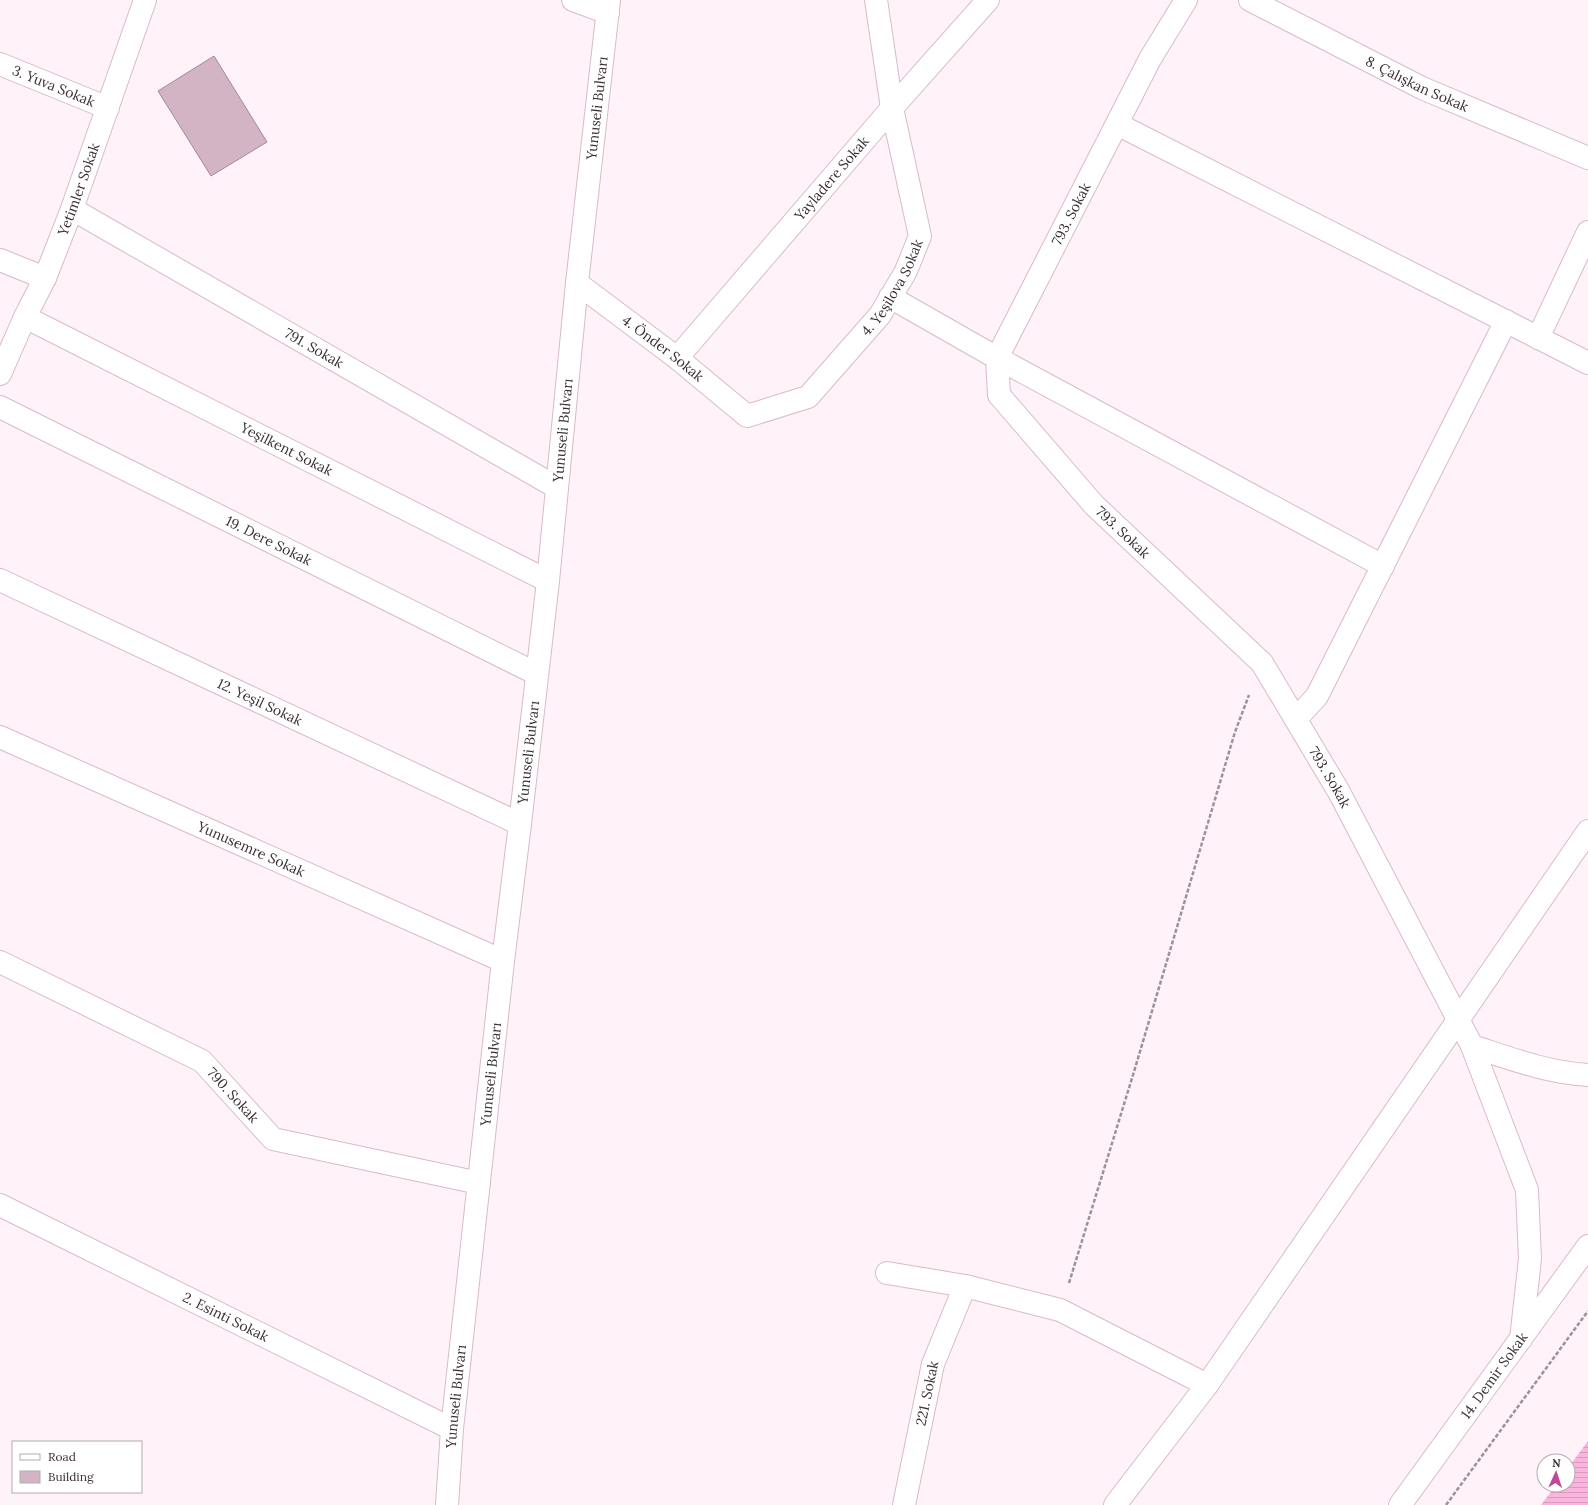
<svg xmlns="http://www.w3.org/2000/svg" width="1588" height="1505" viewBox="0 0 1588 1505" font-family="Lora,serif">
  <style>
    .water { fill: url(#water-rules) }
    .building { fill: #d2b4c5; stroke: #a58898 }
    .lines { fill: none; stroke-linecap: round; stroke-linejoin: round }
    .street-casing { stroke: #d9bacb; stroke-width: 24 }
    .secondary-casing { stroke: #d9bacb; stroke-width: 24 }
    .primary-casing { stroke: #d9bacb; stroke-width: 24 }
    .path { stroke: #9e9198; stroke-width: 2.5; stroke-dasharray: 4 2; stroke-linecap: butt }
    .street { stroke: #fff; stroke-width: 22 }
    .secondary { stroke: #fff; stroke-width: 22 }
    .primary { stroke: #fff; stroke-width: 22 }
    .labels { text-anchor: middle; stroke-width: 4; stroke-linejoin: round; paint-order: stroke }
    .street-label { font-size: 14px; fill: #3b2f36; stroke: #fff }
  </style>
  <defs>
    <pattern id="water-rules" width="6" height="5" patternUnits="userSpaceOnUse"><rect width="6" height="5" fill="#fbb4de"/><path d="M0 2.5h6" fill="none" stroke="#d89bbf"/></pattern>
  </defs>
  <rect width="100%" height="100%" fill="#fff2f9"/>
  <path class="water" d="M1588 1441V1505H1541L1556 1485H1568V1468Z"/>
  <path class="building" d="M214 56 267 142 211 176 158 91Z"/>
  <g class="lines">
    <defs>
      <g id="street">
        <path d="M573 0 608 13"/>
        <path id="s1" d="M1186 0 1150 59 997 358 999 395 1094 505 1262 663 1339 792 1472 1046 1527 1190 1530 1259 1521 1339"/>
        <path id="s2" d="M1250 0 1422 88 1588 158"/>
        <path id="s3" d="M0 64 108 108"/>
        <path d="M1117 124 1588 363"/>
        <path id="s4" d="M72 209 556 487"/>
        <path d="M0 260 45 278"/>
        <path id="s5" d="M577 283 677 358 747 416 808 397 880 315 906 271 920 236 892 108 876 0"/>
        <path d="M890 297 997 358 1383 566"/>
        <path id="s6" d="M25 317 548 581"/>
        <path d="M1538 338 1588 232"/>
        <path id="s7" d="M677 358 892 108 988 0"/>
        <path id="s8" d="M0 374 25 317 45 278 72 209 145 0"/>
        <path id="s9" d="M0 407 537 674"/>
        <path id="s10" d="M0 580 520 824"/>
        <path d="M1296 719 1317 696 1506 321"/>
        <path id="s11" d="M0 737 503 961"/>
        <path id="s12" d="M0 962 202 1061 273 1139 479 1183"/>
        <path d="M1472 1046C1512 1059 1545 1072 1588 1075"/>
        <path id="s13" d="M0 1205 452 1429"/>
        <path d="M887 1273 965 1286 1060 1310 1207 1385"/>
        <path id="s14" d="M904 1505 933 1364 965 1286"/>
        <path d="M1115 1505 1207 1385 1588 831"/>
      </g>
      <g id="secondary">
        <path id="s15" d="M447 1505 452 1429 503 961 520 824 548 581 577 283 609 0"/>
      </g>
      <g id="primary">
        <path id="s16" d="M1400 1505 1588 1246"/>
      </g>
    </defs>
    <use href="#street" class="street-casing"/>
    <use href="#secondary" class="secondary-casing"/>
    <use href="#primary" class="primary-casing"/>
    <path class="path" d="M1069 1283 1133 1075 1235 732 1249 695
      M1446 1505 1588 1311"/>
    <use href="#street" class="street"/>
    <use href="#secondary" class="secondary"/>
    <use href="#primary" class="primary"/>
  </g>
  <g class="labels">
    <g class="street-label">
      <text dy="5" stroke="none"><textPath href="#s2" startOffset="187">8. Çalışkan Sokak</textPath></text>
      <text dy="5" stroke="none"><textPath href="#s3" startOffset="58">3. Yuva Sokak</textPath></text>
      <text dy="5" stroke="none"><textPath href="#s15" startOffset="1405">Yunuseli Bulvarı</textPath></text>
      <text dy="5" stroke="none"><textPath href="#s7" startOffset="237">Yayladere Sokak</textPath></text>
      <text dy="5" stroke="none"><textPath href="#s8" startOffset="201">Yetimler Sokak</textPath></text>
      <text transform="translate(1071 214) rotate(-63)" y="5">793. Sokak</text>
      <text dy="5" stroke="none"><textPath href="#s5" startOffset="419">4. Yeşilova Sokak</textPath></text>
      <text dy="5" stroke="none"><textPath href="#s4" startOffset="279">791. Sokak</textPath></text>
      <text dy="5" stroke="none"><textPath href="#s5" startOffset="108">4. Önder Sokak</textPath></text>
      <text dy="5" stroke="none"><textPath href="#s15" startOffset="1081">Yunuseli Bulvarı</textPath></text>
      <text dy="5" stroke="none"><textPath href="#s6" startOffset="293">Yeşilkent Sokak</textPath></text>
      <text dy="5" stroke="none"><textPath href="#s1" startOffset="627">793. Sokak</textPath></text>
      <text dy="5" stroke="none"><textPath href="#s9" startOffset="300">19. Dere Sokak</textPath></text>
      <text dy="5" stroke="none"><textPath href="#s10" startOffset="287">12. Yeşil Sokak</textPath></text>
      <text dy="5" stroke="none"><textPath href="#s15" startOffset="757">Yunuseli Bulvarı</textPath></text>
      <text dy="5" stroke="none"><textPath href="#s1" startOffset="951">793. Sokak</textPath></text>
      <text dy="5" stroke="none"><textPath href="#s11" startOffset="275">Yunusemre Sokak</textPath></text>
      <text dy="5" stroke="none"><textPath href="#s15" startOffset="433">Yunuseli Bulvarı</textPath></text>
      <text dy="5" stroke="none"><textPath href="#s12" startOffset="271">790. Sokak</textPath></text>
      <text dy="5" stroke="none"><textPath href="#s13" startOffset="252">2. Esinti Sokak</textPath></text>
      <text dy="5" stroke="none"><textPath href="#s16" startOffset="160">14. Demir Sokak</textPath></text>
      <text dy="5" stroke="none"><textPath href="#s14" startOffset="114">221. Sokak</textPath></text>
      <text dy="5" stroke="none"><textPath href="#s15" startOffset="109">Yunuseli Bulvarı</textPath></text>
    </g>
  </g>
  <rect x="12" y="1441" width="130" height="52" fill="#ffffff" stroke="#b1acaf"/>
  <rect x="20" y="1454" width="20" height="6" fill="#ffffff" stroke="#b1acaf"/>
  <text x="48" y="1461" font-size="12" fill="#3b2f36">Road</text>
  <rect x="20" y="1471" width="20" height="12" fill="#d2b4c5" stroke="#b1acaf"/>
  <text x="48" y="1481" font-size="12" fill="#3b2f36">Building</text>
  <g transform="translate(1556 1473) rotate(3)"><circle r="19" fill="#ffffff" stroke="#b1acaf"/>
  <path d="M0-3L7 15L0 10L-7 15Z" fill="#c24798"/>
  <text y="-6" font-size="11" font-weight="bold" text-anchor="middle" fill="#3b2f36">N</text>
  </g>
</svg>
